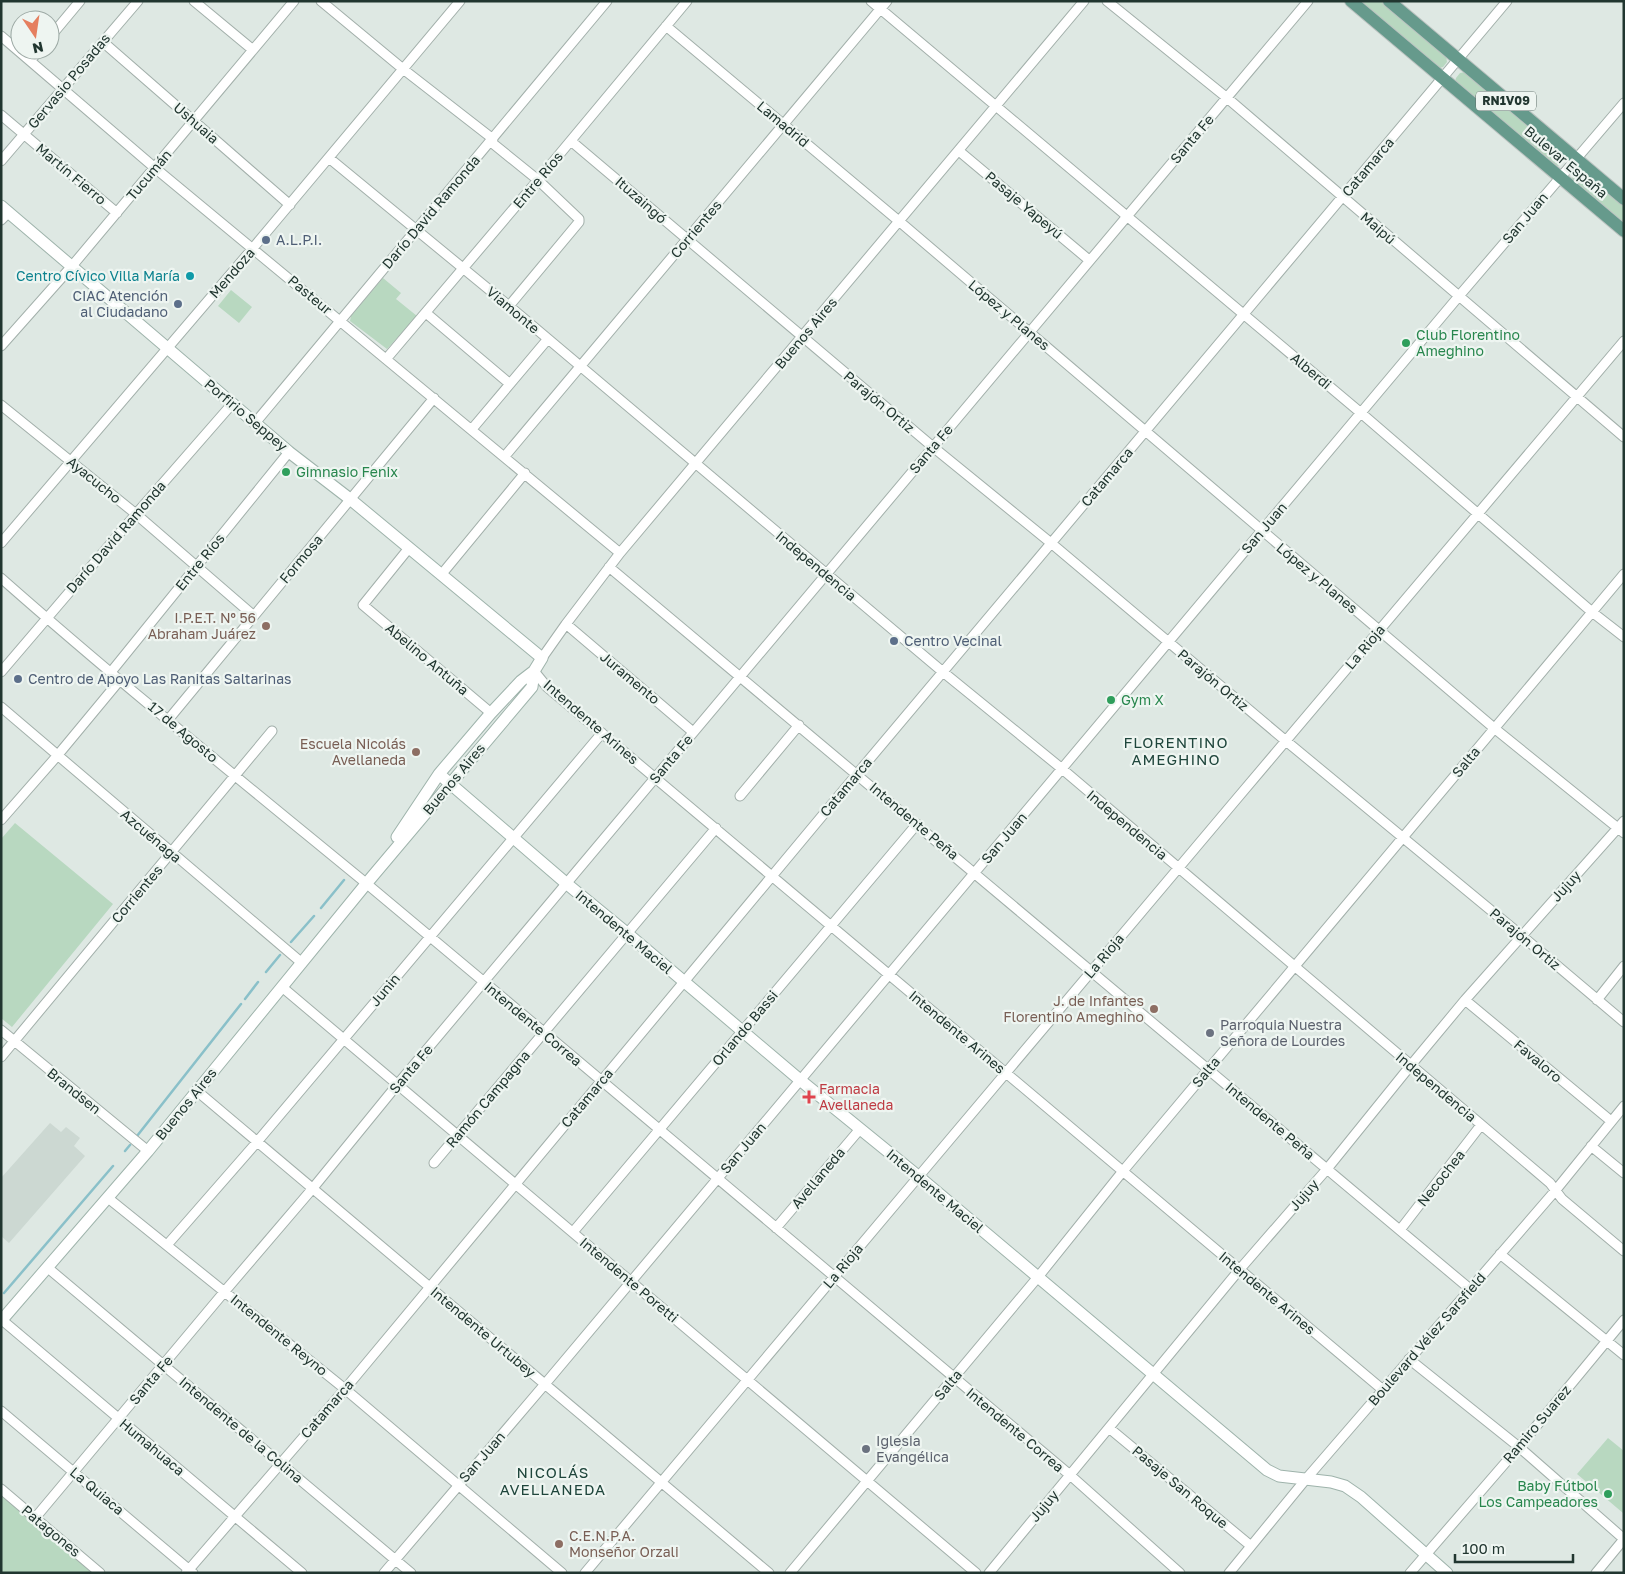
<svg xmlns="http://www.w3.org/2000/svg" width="1625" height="1574" viewBox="0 0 1625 1574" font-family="'Golos Text',sans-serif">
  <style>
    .built { fill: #ccd8d2 }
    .green { fill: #b8d8c0 }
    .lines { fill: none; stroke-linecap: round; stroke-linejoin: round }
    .stream { stroke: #8ac0c9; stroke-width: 2.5 }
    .minor-casing { stroke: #a2afaa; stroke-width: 11 }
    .secondary-casing { stroke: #9eb3ab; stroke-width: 13 }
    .primary-casing { stroke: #bcc3c1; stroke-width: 14 }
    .minor { stroke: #fff; stroke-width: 9 }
    .secondary { stroke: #fff; stroke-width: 11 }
    .primary { stroke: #669a8c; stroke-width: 12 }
    .service-dot { fill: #5c6f8a; stroke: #eef5f1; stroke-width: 2 }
    .culture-dot { fill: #0f9aa8; stroke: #eef5f1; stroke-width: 2 }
    .leisure-dot { fill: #2e9e5b; stroke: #eef5f1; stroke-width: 2 }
    .education-dot { fill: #8d6e63; stroke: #eef5f1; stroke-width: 2 }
    .worship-dot { fill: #6b7280; stroke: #eef5f1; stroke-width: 2 }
    .health-dot { fill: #e0444e; stroke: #eef5f1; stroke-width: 2 }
    .labels { text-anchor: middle; stroke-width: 4.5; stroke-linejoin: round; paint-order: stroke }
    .shield { fill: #eef5f1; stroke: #5e6f6a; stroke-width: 1 }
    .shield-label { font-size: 12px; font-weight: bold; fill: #213630 }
    .street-label { font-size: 14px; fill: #213630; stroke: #eef5f1 }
    .service-label { font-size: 14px; fill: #4e5e75; stroke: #eef5f1; text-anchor: start }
    .culture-label { font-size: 14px; fill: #0d838f; stroke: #eef5f1; text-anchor: end }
    .leisure-label { font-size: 14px; fill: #27864d; stroke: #eef5f1; text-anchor: start }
    .education-label { font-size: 14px; fill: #785e54; stroke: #eef5f1; text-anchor: end }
    .worship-label { font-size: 14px; fill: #5b616d; stroke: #eef5f1; text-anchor: start }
    .health-label { font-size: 14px; fill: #be3a42; stroke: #eef5f1; text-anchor: start }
    .neighbourhood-label { font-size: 15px; letter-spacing: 1px; fill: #1f463c; stroke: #eef5f1 }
  </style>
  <rect width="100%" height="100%" fill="#dee8e3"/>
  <path class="built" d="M50 1123 61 1132 66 1127 80 1138 74 1146 85 1156 9 1243 1 1236V1178Z"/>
  <path class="green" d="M1359 1H1381L1446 56 1447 62 1443 67 1439 68Z
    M1465 72 1564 155 1565 159 1561 165 1557 166 1455 82 1456 78 1460 73Z
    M1582 171 1624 206V224L1572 180C1572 174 1577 171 1582 171Z
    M383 278 401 293 396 299 417 316 387 349 350 321 351 316Z
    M231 290 252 307 239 323 218 306Z
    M15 823 113 904 12 1027 1 1018V839Z
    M1608 1438 1624 1451V1512L1623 1513 1577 1474Z
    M1 1495 93 1573H1Z"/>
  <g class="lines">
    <path class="stream" d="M321 908 344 880
      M291 942 314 916
      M266 972 280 955
      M245 999 258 982
      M137 1136 241 1004
      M125 1151 130 1145
      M4 1293 113 1166"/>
    <defs>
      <path id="minor" d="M194 1 253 50
        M321 1 403 69 493 139
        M871 1 1361 413 1592 612 1624 637
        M1107 1 1226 97 1624 437
        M666 26 900 222 1494 728 1624 833
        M1 36 155 168 620 553
        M50 37 80 1
        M103 42 290 205
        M31 60 39 50
        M1 115 117 213
        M571 141 933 447 1051 543 1286 741 1522 936 1624 1022
        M491 142 538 180 579 219V222L509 306
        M959 151 1089 260
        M329 158 509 306 943 672 1061 768 1550 1183 1562 1199 1624 1251
        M1 161 138 1
        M1 220 9 212
        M426 313 510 384
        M1 346 72 266 294 1
        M387 358 538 180 687 1
        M1 405 136 514 254 616
        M255 423 607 1
        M472 429 547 340
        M505 456 887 1
        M1 543 253 248 460 1
        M409 548 363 605 491 713
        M609 567 1470 1289
        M441 575 525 473
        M1 578C120 683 244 783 367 884 602 1080 835 1278 1070 1475L1180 1573
        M566 624 693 732
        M542 658 566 624 620 553 1084 1
        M534 671 547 687 1383 1390
        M1 672 136 514 232 404
        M111 672 289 452
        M1 707 302 963
        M168 720 434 398
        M740 796 799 725
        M1 820 57 756 120 680
        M282 987C512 1184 746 1376 976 1573
        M1465 1000 1611 1121
        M1597 1000 1624 966
        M1 1030 148 1151
        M1 1057 272 731
        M197 1091 769 1573
        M1591 1146 1624 1173
        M434 1163 716 828
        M108 1198 345 1389 562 1573
        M776 1228 860 1129
        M1400 1230 1481 1125
        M573 1232 917 824
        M167 1245 257 1142 602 733
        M1500 1254 1624 1355
        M48 1268 411 1573
        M2 1320 302 1573
        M1409 1359 1519 1447 1624 1539
        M1 1411 193 1573
        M1109 1428 1251 1546
        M1 1489 100 1573
        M35 1518 225 1291 313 1188 397 1085 1308 1
        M186 1573 345 1389 857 774 1507 1
        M384 1573 545 1384 1459 296 1624 103
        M585 1573C697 1441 807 1308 919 1176 1153 897 1389 619 1624 341
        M790 1573 1038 1277 1123 1171 1624 574
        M989 1573 1240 1269 1327 1169 1411 1065 1465 1000 1624 821
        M1229 1573 1306 1479 1555 1191 1624 1106
        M1410 1573 1519 1447 1624 1320
        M1596 1573 1624 1539"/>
      <path id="secondary" d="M1 206 289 452 350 499 542 658 534 671 532 687 366 884 148 1151 1 1321
        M439 774 567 884 628 934 800 1080 918 1176 1267 1470 1279 1476 1331 1482 1345 1486 1361 1497 1447 1573
        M397 837 439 774 491 713 521 681 534 671"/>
      <path id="primary" d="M1351 1 1624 231
        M1389 1 1624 199"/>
    </defs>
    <use href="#minor" class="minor-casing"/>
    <use href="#secondary" class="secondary-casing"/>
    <use href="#primary" class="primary-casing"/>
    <use href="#minor" class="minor"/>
    <use href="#secondary" class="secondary"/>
    <use href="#primary" class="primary"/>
  </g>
  <g class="service-dot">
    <circle cx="266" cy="240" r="5"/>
    <circle cx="178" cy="304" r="5"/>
    <circle cx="894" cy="641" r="5"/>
    <circle cx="18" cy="679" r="5"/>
  </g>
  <circle class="culture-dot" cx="190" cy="276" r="5"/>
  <g class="leisure-dot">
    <circle cx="1406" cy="343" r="5"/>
    <circle cx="286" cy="472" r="5"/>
    <circle cx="1111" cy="700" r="5"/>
    <circle cx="1608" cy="1494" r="5"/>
  </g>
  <g class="education-dot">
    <circle cx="266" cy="626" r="5"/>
    <circle cx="416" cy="752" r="5"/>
    <circle cx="1154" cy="1009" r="5"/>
    <circle cx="559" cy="1544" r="5"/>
  </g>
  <g class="worship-dot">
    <circle cx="1210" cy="1033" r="5"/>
    <circle cx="866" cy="1449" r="5"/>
  </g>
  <path class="health-dot" d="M806.5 1089.5h5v5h5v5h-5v5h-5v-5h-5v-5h5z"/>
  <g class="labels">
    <rect class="shield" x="1476" y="91.5" width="60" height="19" rx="4"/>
    <g class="shield-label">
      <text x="1506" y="105">RN1V09</text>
    </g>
    <g class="street-label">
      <text transform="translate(69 81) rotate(-50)" y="5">Gervasio Posadas</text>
      <text transform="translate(196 123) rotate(41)" y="5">Ushuaia</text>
      <text transform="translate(783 124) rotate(40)" y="5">Lamadrid</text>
      <text transform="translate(1192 139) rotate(-50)" y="5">Santa Fe</text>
      <text transform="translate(1566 162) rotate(40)" y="5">Bulevar España</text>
      <text transform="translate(1368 167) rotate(-50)" y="5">Catamarca</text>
      <text transform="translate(71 174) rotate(40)" y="5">Martín Fierro</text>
      <text transform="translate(149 175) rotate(-50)" y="5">Tucumán</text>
      <text transform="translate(538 180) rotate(-50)" y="5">Entre Ríos</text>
      <text transform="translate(641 200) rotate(41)" y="5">Ituzaingó</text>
      <text transform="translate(1024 205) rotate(40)" y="5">Pasaje Yapeyú</text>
      <text transform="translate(431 212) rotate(-50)" y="5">Darío David Ramonda</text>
      <text transform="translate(1525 218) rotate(-50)" y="5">San Juan</text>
      <text transform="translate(1378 228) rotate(41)" y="5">Maipú</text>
      <text transform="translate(696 229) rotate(-50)" y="5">Corrientes</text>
      <text transform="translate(232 273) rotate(-49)" y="5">Mendoza</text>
      <text transform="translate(310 295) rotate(40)" y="5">Pasteur</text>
      <text transform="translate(513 310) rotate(40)" y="5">Viamonte</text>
      <text transform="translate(1009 315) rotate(40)" y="5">López y Planes</text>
      <text transform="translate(806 333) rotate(-50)" y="5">Buenos Aires</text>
      <text transform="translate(1311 371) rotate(40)" y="5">Alberdi</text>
      <text transform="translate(879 402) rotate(40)" y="5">Parajón Ortiz</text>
      <text transform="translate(246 415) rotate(40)" y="5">Porfirio Seppey</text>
      <text transform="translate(931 449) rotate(-50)" y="5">Santa Fe</text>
      <text transform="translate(1107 477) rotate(-50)" y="5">Catamarca</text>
      <text transform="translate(94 480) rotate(39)" y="5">Ayacucho</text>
      <text transform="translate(1264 528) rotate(-50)" y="5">San Juan</text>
      <text transform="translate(116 537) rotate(-49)" y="5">Darío David Ramonda</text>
      <text transform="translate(301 559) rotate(-50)" y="5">Formosa</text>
      <text transform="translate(200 562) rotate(-51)" y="5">Entre Ríos</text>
      <text transform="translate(816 566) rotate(40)" y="5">Independencia</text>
      <text transform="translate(1317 578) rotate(40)" y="5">López y Planes</text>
      <text transform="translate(1365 647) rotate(-50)" y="5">La Rioja</text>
      <text transform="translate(427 659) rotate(40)" y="5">Abelino Antuña</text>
      <text transform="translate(630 678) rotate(40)" y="5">Juramento</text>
      <text transform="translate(1213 680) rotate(40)" y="5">Parajón Ortiz</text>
      <text transform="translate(591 722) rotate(41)" y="5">Intendente Arines</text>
      <text transform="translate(183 732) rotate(40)" y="5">17 de Agosto</text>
      <text transform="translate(671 759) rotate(-50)" y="5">Santa Fe</text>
      <text transform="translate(1466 762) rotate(-50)" y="5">Salta</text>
      <text transform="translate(454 779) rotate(-50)" y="5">Buenos Aires</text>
      <text transform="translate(846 787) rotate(-50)" y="5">Catamarca</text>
      <text transform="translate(914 821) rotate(40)" y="5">Intendente Peña</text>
      <text transform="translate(1127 825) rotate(40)" y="5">Independencia</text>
      <text transform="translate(151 836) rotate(40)" y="5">Azcuénaga</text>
      <text transform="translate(1004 838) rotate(-50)" y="5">San Juan</text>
      <text transform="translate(1566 886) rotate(-48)" y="5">Jujuy</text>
      <text transform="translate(137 894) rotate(-50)" y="5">Corrientes</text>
      <text transform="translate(624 932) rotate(40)" y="5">Intendente Maciel</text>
      <text transform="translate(1525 939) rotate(40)" y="5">Parajón Ortiz</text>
      <text transform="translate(1104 956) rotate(-50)" y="5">La Rioja</text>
      <text transform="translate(385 990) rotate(-50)" y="5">Junin</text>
      <text transform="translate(533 1024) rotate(40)" y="5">Intendente Correa</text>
      <text transform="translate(745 1028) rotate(-50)" y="5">Orlando Bassi</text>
      <text transform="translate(957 1032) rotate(40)" y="5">Intendente Arines</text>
      <text transform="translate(1538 1061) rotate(40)" y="5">Favaloro</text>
      <text transform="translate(411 1069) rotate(-50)" y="5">Santa Fe</text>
      <text transform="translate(1206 1072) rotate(-50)" y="5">Salta</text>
      <text transform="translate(1436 1087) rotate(40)" y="5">Independencia</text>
      <text transform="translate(74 1091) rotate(39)" y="5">Brandsen</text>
      <text transform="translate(587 1098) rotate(-50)" y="5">Catamarca</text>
      <text transform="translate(488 1099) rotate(-50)" y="5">Ramón Campagna</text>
      <text transform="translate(186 1104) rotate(-51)" y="5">Buenos Aires</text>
      <text transform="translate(1270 1121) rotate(40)" y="5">Intendente Peña</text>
      <text transform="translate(743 1148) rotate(-50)" y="5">San Juan</text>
      <text transform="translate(818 1178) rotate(-50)" y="5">Avellaneda</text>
      <text transform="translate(1441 1178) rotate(-52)" y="5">Necochea</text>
      <text transform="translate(935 1191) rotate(40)" y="5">Intendente Maciel</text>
      <text transform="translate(1304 1195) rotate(-49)" y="5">Jujuy</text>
      <text transform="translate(843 1266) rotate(-50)" y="5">La Rioja</text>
      <text transform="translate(629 1280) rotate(40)" y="5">Intendente Poretti</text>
      <text transform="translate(1267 1293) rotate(40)" y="5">Intendente Arines</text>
      <text transform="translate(483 1332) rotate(40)" y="5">Intendente Urtubey</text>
      <text transform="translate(279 1335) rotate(39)" y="5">Intendente Reyno</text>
      <text transform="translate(1427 1339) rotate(-49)" y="5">Boulevard Vélez Sarsfield</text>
      <text transform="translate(151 1380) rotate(-50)" y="5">Santa Fe</text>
      <text transform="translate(948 1385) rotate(-50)" y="5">Salta</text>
      <text transform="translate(327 1409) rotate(-49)" y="5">Catamarca</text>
      <text transform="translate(1537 1424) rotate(-50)" y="5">Ramiro Suarez</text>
      <text transform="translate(241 1430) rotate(40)" y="5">Intendente de la Colina</text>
      <text transform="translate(1015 1430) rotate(40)" y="5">Intendente Correa</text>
      <text transform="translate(152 1447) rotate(40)" y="5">Humahuaca</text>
      <text transform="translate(482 1457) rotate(-49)" y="5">San Juan</text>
      <text transform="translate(1180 1487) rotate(40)" y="5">Pasaje San Roque</text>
      <text transform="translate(97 1491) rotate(40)" y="5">La Quiaca</text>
      <text transform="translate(1044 1506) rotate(-50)" y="5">Jujuy</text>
      <text transform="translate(51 1531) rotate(40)" y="5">Patagones</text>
    </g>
    <g class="service-label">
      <text x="276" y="245">A.L.P.I.</text>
      <text x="168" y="301" text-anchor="end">CIAC Atención<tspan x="168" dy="16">al Ciudadano</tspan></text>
      <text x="904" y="646">Centro Vecinal</text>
      <text x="28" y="684">Centro de Apoyo Las Ranitas Saltarinas</text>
    </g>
    <g class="culture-label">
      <text x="180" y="281">Centro Cívico Villa María</text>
    </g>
    <g class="leisure-label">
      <text x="1416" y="340">Club Florentino<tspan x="1416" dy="16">Ameghino</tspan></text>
      <text x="296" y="477">Gimnasio Fenix</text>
      <text x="1121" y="705">Gym X</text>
      <text x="1598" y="1491" text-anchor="end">Baby Fútbol<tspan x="1598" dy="16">Los Campeadores</tspan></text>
    </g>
    <g class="education-label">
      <text x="256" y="623">I.P.E.T. Nº 56<tspan x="256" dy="16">Abraham Juárez</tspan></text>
      <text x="406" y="749">Escuela Nicolás<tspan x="406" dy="16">Avellaneda</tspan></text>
      <text x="1144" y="1006">J. de Infantes<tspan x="1144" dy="16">Florentino Ameghino</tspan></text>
      <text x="569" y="1541" text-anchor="start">C.E.N.P.A.<tspan x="569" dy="16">Monseñor Orzali</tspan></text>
    </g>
    <g class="worship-label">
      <text x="1220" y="1030">Parroquia Nuestra<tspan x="1220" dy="16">Señora de Lourdes</tspan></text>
      <text x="876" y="1446">Iglesia<tspan x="876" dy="16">Evangélica</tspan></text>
    </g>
    <g class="health-label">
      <text x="819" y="1094">Farmacia<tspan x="819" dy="16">Avellaneda</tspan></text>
    </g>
    <g class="neighbourhood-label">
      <text x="1176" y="748">FLORENTINO<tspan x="1176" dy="17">AMEGHINO</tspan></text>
      <text x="553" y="1478">NICOLÁS<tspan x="553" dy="17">AVELLANEDA</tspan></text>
    </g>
  </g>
  <rect width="1625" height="1574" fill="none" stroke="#213630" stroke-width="5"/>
  <g transform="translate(35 35) rotate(167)"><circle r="24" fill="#eef5f1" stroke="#9ca9a4"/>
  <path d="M0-4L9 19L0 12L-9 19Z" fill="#e57f5f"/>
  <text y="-8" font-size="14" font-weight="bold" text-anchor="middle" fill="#213630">N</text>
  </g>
  <path d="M1455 1554v8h118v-8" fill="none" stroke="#213630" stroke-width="2.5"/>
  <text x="1462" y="1554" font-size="15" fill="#213630" stroke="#eef5f1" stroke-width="4" paint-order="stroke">100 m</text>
</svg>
